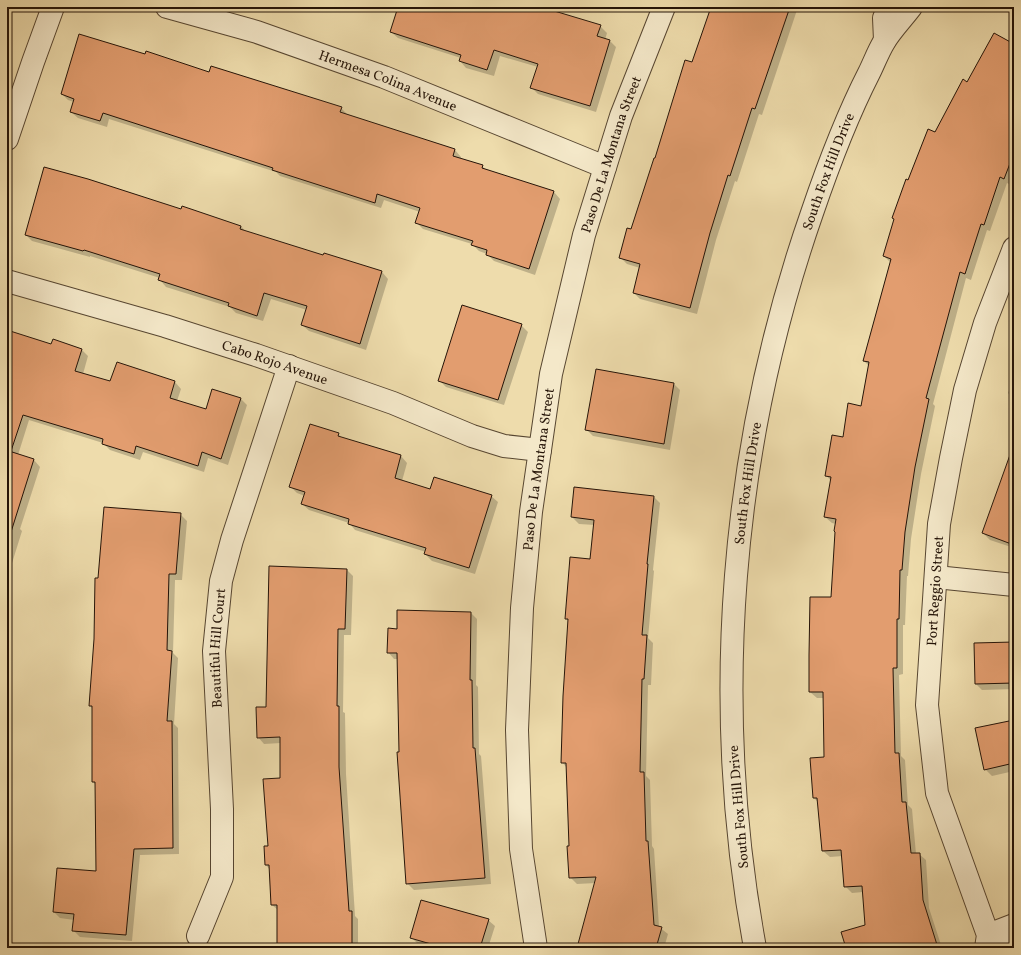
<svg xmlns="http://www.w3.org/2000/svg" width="1021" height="955" viewBox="0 0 1021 955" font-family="Vollkorn,serif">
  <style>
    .shadow { fill: #0003 }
    .building { fill: #e29d6f; stroke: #251408 }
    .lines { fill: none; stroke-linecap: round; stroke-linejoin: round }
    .minor-casing { stroke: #574631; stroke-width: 24 }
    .tertiary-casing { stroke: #574631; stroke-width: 24 }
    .minor { stroke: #f4e8c9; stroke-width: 22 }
    .tertiary { stroke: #f4e8c9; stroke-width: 22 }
    .labels { text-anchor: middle; stroke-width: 4; stroke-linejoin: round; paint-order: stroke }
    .street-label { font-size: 14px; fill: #251408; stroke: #f4e8c9 }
  </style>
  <rect width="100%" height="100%" fill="#eedcac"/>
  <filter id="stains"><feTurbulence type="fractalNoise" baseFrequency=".005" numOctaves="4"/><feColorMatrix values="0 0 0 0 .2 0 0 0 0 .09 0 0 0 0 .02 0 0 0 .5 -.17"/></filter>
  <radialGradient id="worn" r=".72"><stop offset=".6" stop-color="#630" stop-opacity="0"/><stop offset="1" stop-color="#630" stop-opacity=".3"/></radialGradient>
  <path class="shadow" d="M7 7H12L7 24Z
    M399 7H543L545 9 600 26 607 33 605 40 610 41 616 47 596 112 538 94 531 87 538 67 500 56 494 76 466 68 460 61 461 58 398 38 391 32Z
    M712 7H798L762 115 759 114 737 182 735 181 716 240 697 314 640 299 634 293 640 268 627 264 620 257 632 230 656 159 693 64Z
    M1014 45V176L1011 185 1007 183 990 231 987 230 971 280 966 278 933 404 935 406 921 474 911 539 908 576H907L905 625H903V674L899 675 901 756 905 760 908 805 912 809 916 854H919L926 860 929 908 942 948H847L866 925 863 892 852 893 845 886 843 856 830 857 823 851 819 803 814 798 811 759 825 758 824 698H817L810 692 832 598 836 524 832 523 825 517 831 481 826 475 843 438 862 407 869 366 864 361 890 262 884 256 908 181 936 133 968 83Z
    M210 73 341 108 348 115 455 150 461 157V159L482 166 487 171 554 192 560 199 535 275 494 261 487 254 479 251 472 244 423 229 416 222 420 212 384 200 381 208 280 176 276 172 109 119 107 127 78 118 71 112 74 102 68 100 62 94Z
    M182 211 241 226 246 232 324 257 325 254 382 272 388 279 366 350 309 331 302 325 307 310 271 299 263 321 236 313 230 307 166 287 160 280V278L90 256V257L32 241 26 235Z
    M521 325 528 332 504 405 446 387 439 380Z
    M7 331 52 346 82 350 88 356 83 374 111 382 117 363 175 382 181 389 177 401 206 410 240 398 247 405 228 465 208 458 204 472 143 452 140 460 110 450 103 443 29 420 18 455 34 460 40 467 20 529 22 531 8 576 7 575Z
    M1014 378V399L1008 393Z
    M674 384 680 390 670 450 593 436 586 429Z
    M338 434 343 439 401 456 407 463 402 481 431 490 491 496 498 502 475 574 432 561 425 554 426 552 355 530 349 523 309 510 302 504 305 496 297 493 290 486Z
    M1014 469V548L990 540 983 533Z
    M654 497 660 503 653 570 654 571 648 638 653 643 651 685H648L646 776 650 780 652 846 654 849 659 927 668 934 664 948H583L579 944 596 883 577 884 570 877 567 768 562 762 569 621 566 619 591 560 595 525 579 524 572 517Z
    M180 514 187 521 182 580H175L173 653 178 658 174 724 178 728 179 854 140 855 132 941 80 937 73 930 74 920 60 918 54 912 97 872 96 785 93 782V709L90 706 99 579Z
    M270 567 347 570 353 576 351 635H344L343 712 345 713 346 774 355 916 358 919V948H278V910L272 905 270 870 266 865 281 779V743L264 744 258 737 267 708Z
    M471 613 477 619 476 685 478 687 479 754 481 756 491 884 414 890 407 883 400 753 398 659H394L388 652 398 630Z
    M1014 643V689L982 690 976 684Z
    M1014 721V771L992 776 985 769Z
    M488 920 495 926 488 948H431L418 944 412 938Z"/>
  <path class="building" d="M398 7H541L601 25 597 36 610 40 590 106 530 88 538 64 494 50 487 70 459 61 461 55 390 32Z
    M711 7H790L755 109 752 108 730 176 728 175 710 233 690 308 633 293 640 264 619 258 627 228 631 229 654 158H655L685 60 692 62Z
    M994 33 1014 44V153L1004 179 1000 177 984 225 981 224 965 274 960 272 926 398 929 399 915 467 905 532 902 570H900L899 619H897V668H893L895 753H899L902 802H906L911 853H920L923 900 938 948H846L841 932 865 925 862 886 844 887 841 850 822 851 817 798H813L810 758 824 757 823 692H809V655L810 597H831L835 532 834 531 836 519 824 517 831 477 825 476 832 435 843 437 848 403 861 406 869 362 863 361 891 259 883 256 894 219 892 218 906 179 908 180 928 129 935 132 963 79 967 82Z
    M79 34 145 54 146 51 209 72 211 66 342 107 340 112 455 149 453 156 483 165 482 168 554 191 529 269 486 255 487 250 471 245 473 241 415 223 420 208 377 194 375 203 272 170 273 168 103 113 100 121 70 112 74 99 61 94Z
    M44 167 88 179 181 209 182 206 241 226 240 229 323 255 324 253 382 271 360 344 301 325 307 306 264 293 257 316 228 306 229 303 158 280 160 274 84 250 83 251 25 235Z
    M462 305 522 324 498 400 438 381Z
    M7 330 51 344 53 339 82 349 75 371 110 381 117 362 175 381 170 398 206 409 212 389 241 398 221 459 202 452 198 466 136 446 134 454 102 444 103 439 23 415 11 451H9L34 459 11 532 7 531Z
    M596 369 674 383 664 444 585 430Z
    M310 424 339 433 338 436 401 455 395 478 430 489 434 477 492 495 469 568 424 554 426 548 348 524 349 519 301 504 305 492 289 487Z
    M1011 452 1014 453V545L982 533Z
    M574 487 654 496 647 564H648L642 635H647L644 679H642L640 772H644L646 841H648L654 925 662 927 656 948H592L578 944 596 877 569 878 567 846H569L566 763H561L563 696 568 619H565L570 557 590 559 594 520 571 517Z
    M104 507 181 513 176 574H169L167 650 172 651 167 721H172L173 848 134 849 126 935 72 931 74 914 53 912 57 868 96 871 95 782H92V706H89L94 639 95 578H98Z
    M269 566 347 569 345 629H338L337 706H339V767L349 911H352V948H277V905H271L269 865H265L264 846H268L263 779 280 778V737L257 738 256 707H266Z
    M397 610 471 612 470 680H472L473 748H475L485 878 406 884 397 752H399L397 653H387L388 628 397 629Z
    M1014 642V683L975 684 974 643Z
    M1014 720V763L984 770 975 728Z
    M421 900 489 919 480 948H445L410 938Z"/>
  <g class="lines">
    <defs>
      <g id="minor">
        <path id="s1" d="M167 7 257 32 384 77 605 167"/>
        <path d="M7 139 33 62 53 7"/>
        <path id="s2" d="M7 281 165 326 256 355 393 403 472 436 504 446 540 450"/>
        <path d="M936 577 1014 585"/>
        <path d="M988 935 1014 925"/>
        <path d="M988 935 1011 948"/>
        <path id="s3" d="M198 936 222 877V809L214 651 221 581 232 540 289 366"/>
        <path id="s4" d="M536 948 521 849 517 730 522 608 531 512 551 374 584 235 621 116 664 7"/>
        <path id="s5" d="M986 948 988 935 937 793 927 705 939 524 951 458 965 390 985 323 1014 248"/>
      </g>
      <g id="tertiary">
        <path d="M885 40 884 18 889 7"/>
        <path id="s6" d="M755 948C710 704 730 448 812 213 828 166 846 118 869 73 874 63 878 52 884 42 891 30 902 19 911 7"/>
      </g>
    </defs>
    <use href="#minor" class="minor-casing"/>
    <use href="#tertiary" class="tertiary-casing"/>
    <use href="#minor" class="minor"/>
    <use href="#tertiary" class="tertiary"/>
  </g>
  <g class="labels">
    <g class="street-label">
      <text dy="5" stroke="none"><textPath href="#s1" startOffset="233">Hermesa Colina Avenue</textPath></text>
      <text dy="5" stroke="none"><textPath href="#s4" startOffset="805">Paso De La Montana Street</textPath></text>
      <text dy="5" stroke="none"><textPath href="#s6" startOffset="790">South Fox Hill Drive</textPath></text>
      <text dy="5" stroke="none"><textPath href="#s2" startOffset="280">Cabo Rojo Avenue</textPath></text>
      <text dy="5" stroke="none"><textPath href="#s4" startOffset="481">Paso De La Montana Street</textPath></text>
      <text dy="5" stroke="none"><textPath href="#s6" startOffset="467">South Fox Hill Drive</textPath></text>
      <text dy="5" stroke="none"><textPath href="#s5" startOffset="367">Port Reggio Street</textPath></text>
      <text dy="5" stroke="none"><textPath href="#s3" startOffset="293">Beautiful Hill Court</textPath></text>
      <text transform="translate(738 807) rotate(-95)" y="5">South Fox Hill Drive</text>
    </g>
  </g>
  <rect width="1021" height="955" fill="none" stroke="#eedcac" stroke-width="24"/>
  <rect x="8" y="8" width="1005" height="939" fill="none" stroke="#251408" stroke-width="2"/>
  <rect x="12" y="12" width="997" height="931" fill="none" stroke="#251408"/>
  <rect width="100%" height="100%" filter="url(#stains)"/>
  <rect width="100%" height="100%" fill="url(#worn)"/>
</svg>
